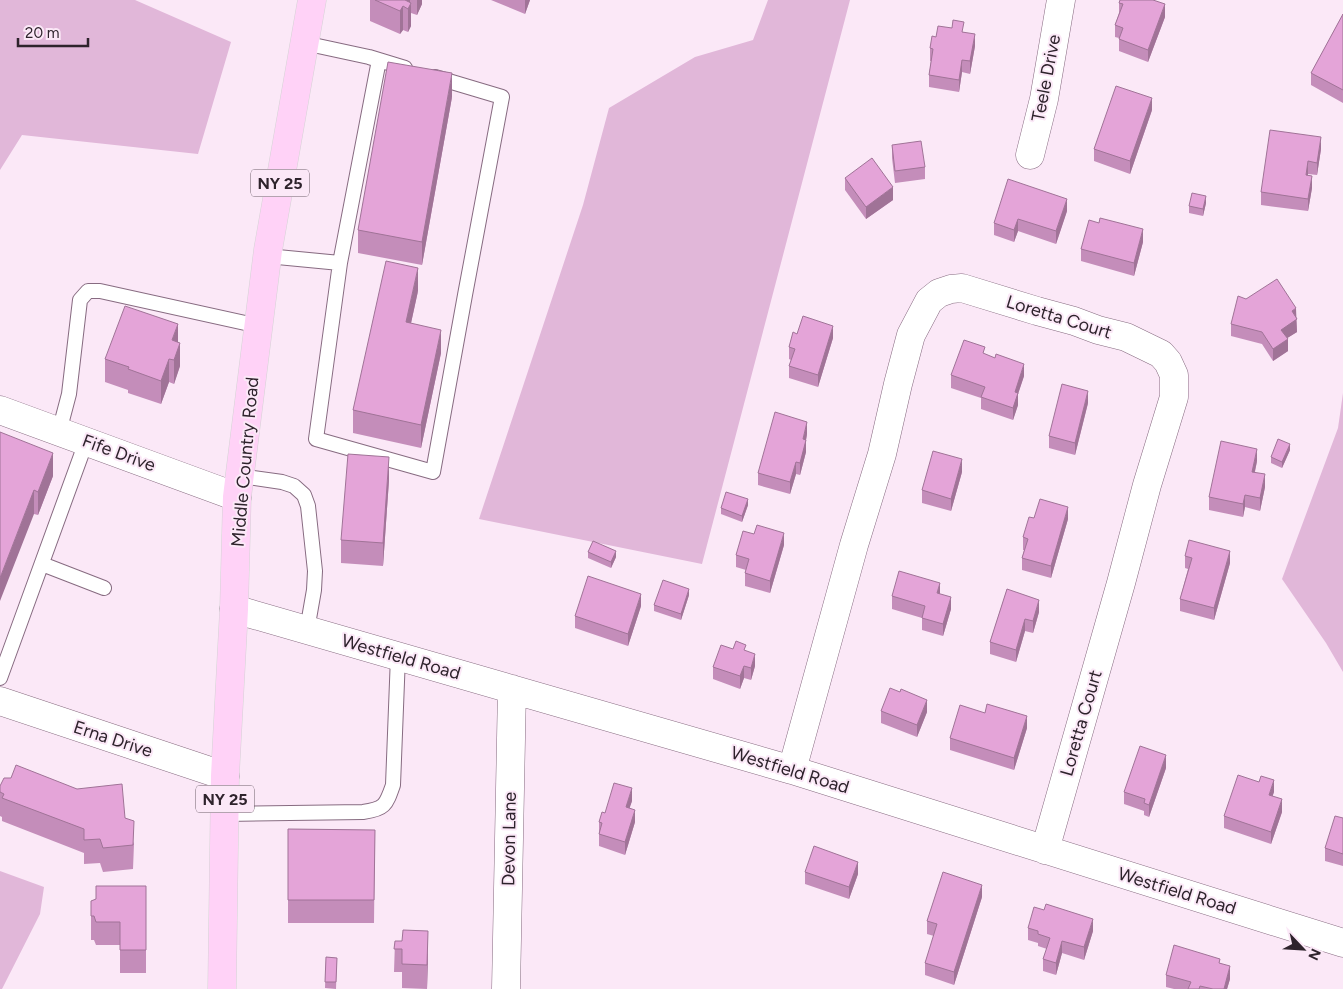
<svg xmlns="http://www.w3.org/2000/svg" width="1343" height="989" viewBox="0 0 1343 989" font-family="Figtree,sans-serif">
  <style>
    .green { fill: #e1b7d9 }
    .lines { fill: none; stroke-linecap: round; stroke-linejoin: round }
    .service-casing { stroke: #876b81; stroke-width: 16 }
    .minor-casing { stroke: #876b81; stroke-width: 29 }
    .tertiary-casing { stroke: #876b81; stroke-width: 29 }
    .primary-casing { stroke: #d5d3d5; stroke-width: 29 }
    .service { stroke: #fff; stroke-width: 14 }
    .minor { stroke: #fff; stroke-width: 28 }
    .tertiary { stroke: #fff; stroke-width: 28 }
    .primary { stroke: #ffd2f7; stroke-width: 28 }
    .wall { fill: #c48dba }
    .shaded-wall { fill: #a07397 }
    .building { fill: #e4a4d8; stroke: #a07397 }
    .labels { text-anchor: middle; stroke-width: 4; stroke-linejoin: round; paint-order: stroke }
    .shield { fill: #fbe8f7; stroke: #6c5e69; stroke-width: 1 }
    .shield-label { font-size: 16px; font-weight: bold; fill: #2e232c }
    .street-label { font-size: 18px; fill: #2e232c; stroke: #fbe8f7 }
  </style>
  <rect width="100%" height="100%" fill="#fbe8f7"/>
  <path class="green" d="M0 0H135L231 42 198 154 22 135 0 170Z
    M768 0H850L702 564 479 519 583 205 609 108 695 57 753 40Z
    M1343 393V672L1326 643 1282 579 1338 428Z
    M0 871 44 887 40 914 2 989H0Z"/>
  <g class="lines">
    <defs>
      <path id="service" d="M304 43 369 57 405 68
        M267 256 340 263 316 439 433 472 465 295 502 97 435 77
        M340 263 379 60
        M59 432 69 394 80 300 88 291H100L259 326
        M240 476 282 482 294 486 304 495 308 506 315 571 314 590 307 630
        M42 564 104 588
        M0 678 86 442
        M225 814 363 812C385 809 386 805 393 785L398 656"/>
      <path id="minor" d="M1030 155 1044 99 1061 0
        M234 609 792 770 1343 943
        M0 701 225 776
        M792 770 854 545 882 454 898 384 911 335 929 301 939 293 951 289 962 288 1037 311 1074 321 1098 330 1126 337 1161 354 1168 362 1174 375V397L1147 485 1121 583 1045 850
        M506 989 512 689"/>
      <path id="tertiary" d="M0 410 237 497"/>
      <path id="primary" d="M222 989 225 776 234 609 237 497 268 250 312 0"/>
    </defs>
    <use href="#service" class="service-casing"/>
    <use href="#minor" class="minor-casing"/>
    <use href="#tertiary" class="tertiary-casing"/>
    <use href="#primary" class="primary-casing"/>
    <use href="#service" class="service"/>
    <use href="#minor" class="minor"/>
    <use href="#tertiary" class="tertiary"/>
    <use href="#primary" class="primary"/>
  </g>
  <path class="wall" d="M370 0H422V4L417 15 411 13V26L408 32 403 30 400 34 370 21Z
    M491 0H530L525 14Z
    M1154 0 1165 17 1148 62 1119 51V38L1115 37V25L1119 13V3Z
    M1343 14V103L1311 85V73Z
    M964 32 975 46 970 74 962 72 959 92 929 87V75L931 61H930V48L936 37Z
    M452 97 422 265 358 253V230Z
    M1152 110 1130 174 1094 161V149Z
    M892 145 925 167V179L895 183 892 158Z
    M1321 149 1317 175 1308 174V176L1312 188 1308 211 1261 205V192Z
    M845 178 893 200 866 219 845 190Z
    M1206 203 1203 216 1189 213V206Z
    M1067 211 1056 244 1018 231 1014 242 994 235V223Z
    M1143 242 1134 276 1081 261V249Z
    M418 291 411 323 441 353 421 448 353 433V410Z
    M1296 318 1297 332 1287 338 1288 351 1273 361 1262 344 1231 336V324Z
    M797 334 833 338 818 387 789 378V366L791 360 789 359V347Z
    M178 342 180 366 174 384 169 382 161 404 128 393V390L105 382V359Z
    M985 354 1024 376 1018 394V405L1013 420 981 409V398L951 388V375Z
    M1088 403 1075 455 1049 448V436Z
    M0 432 53 476 38 515 34 514Z
    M807 434 806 440V452L800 475 796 474 790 494 758 485V473Z
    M1290 450 1282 468 1271 463V457Z
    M1257 461 1255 472 1265 487 1260 511 1245 507 1243 517 1209 510V497Z
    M962 472 951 511 922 503V490Z
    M389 480 383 566 341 563V540Z
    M748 505 742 522 721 514V508Z
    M1034 518 1068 519 1051 578 1022 570V558L1024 550H1023V537Z
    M784 545 770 593 745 586V573L746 570 736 567V555Z
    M588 552 616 557 611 568 588 558Z
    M1185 556 1230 563 1214 620 1180 611V599L1188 569 1185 568Z
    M1007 589 1039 612 1033 633 1025 631 1016 662 990 654V642Z
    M940 594 951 609 943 636 922 630V618L892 609V596Z
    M689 595 681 620 654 611V605Z
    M641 606 628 646 575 628V616Z
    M733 649 746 651 755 666 751 680 744 678 740 689 713 679V667Z
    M881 711 927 712 917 737 881 723Z
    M985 713 1027 728 1014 770 950 750V738Z
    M1166 768 1149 817 1144 815V811L1124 804V792Z
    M0 786 125 818 134 844 133 869 103 872 100 863 84 864V853L2 821V817L0 816Z
    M1274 792 1272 796 1282 812 1271 844 1224 828V816Z
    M632 801 629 808 635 822 625 855 599 846V822L605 813Z
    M1343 818V866L1325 861V848Z
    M288 829 375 830 374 923H288Z
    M805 872 858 874 849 899 805 884Z
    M146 886V973H120V945H96L94 940H91V901Z
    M982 897 954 985 925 975V963L934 936 927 934V921Z
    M1028 928 1093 931 1084 960 1062 953 1056 975 1043 971V959L1047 949 1038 946V943L1028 940Z
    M395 941 428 954 427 989 402 988V972H394Z
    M326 957 337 958 336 989 325 988Z
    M1220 964 1230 979 1227 989H1174L1166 987V975Z"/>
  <path class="shaded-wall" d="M405 0H410V6L411 3V26L408 32V9Z
    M417 0H422V4L417 15Z
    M525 0H530L525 14Z
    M1165 4V17L1148 62V50Z
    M403 6V30L400 34V11Z
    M975 34V46L970 74V61Z
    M962 60V72L959 92V80Z
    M452 73V97L422 265V242Z
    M1152 98V110L1130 174V161Z
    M1321 137V149L1317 175V163Z
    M1308 161V174L1306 188V175Z
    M1312 176V188L1308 211V199Z
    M893 187V200L866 219V207Z
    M1206 196V203L1203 216V209Z
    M1067 199V211L1056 244V231Z
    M1018 219V231L1014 242V230Z
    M1143 229V242L1134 276V263Z
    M418 268V291L406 346V322Z
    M1296 308 1297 332 1281 342V330L1292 311Z
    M178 324V348L172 340Z
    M833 326V338L818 387V375Z
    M441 330V353L421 448V425Z
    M1288 339V351L1273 361V349Z
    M180 343V366L174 384V360Z
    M169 359V382L161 404V381Z
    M1024 364V376L1018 394V405L1013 420V408L1015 392Z
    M1088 391V403L1075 455V443Z
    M807 422V434L806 440V452L800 475V463L803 439Z
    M1290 444V450L1282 468V462Z
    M1257 449V461L1252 484V472Z
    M53 453V476L38 515V492Z
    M389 457V480L383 566V543Z
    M962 459V472L951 511V499Z
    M796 462V474L790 494V482Z
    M1265 474V487L1260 511V498Z
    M34 490V514L0 601V578Z
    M1245 495V507L1243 517V504Z
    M748 499V505L742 522V516Z
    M1068 507V519L1051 578V566Z
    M784 533V545L770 593V581Z
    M616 551V557L611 568V562Z
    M1230 551V563L1214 620V608Z
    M940 583V595L937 593Z
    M689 589V595L681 620V614Z
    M641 594V606L628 646V634Z
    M951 597V609L943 636V624Z
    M1039 600V612L1033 633V621Z
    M1025 619V631L1016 662V650Z
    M755 654V666L751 680V668Z
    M744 666V678L740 689V676Z
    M927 700V712L917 737V725Z
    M1027 716V728L1014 770V758Z
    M1166 755V768L1149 817V805Z
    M1274 780V792L1269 807V795Z
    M632 788V801L626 819V807Z
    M1282 799V812L1271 844V832Z
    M635 810V822L625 855V842Z
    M858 862V874L849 899V887Z
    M982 885V897L954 985V972Z
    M1093 919V931L1084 960V947Z
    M428 931V954L427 989V965Z
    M1062 941V953L1056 975V963Z
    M1230 966V979L1227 989H1224Z"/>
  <path class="building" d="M375 0H405L411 3 408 9 403 6 400 11Z
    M1120 0H1153L1165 4 1148 50 1119 39 1123 28 1115 25 1123 4 1119 3Z
    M1343 14V90L1311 73Z
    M953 20 964 22 962 32 975 34 970 61 962 60 959 80 929 75 933 49 930 48 932 36 936 37 938 26 952 28Z
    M388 62 452 73 422 242 358 230Z
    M1116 86 1152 98 1130 161 1094 149Z
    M1270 130 1321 137 1317 163 1308 161 1306 175 1312 176 1308 199 1261 192Z
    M921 141 925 167 895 171 892 145Z
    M872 158 893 187 866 207 845 178Z
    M1008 179 1067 199 1056 231 1018 219 1014 230 994 223Z
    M1192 193 1206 196 1203 209 1189 206Z
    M1100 218 1143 229 1134 263 1081 249 1089 220 1099 223Z
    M386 261 418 268 406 322 441 330 421 425 353 410Z
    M1277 279 1296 308 1292 311 1297 319 1281 330 1288 339 1273 349 1262 332 1231 324 1238 296 1246 299Z
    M125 306 178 324 172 340 180 343 174 360 169 359 161 381 128 369 129 367 105 359Z
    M803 316 833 326 818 375 789 366 795 349 789 347 793 332 797 334Z
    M964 340 985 347 983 353 995 358 996 354 1024 364 1015 392 1018 393 1013 408 981 397 985 387 951 375Z
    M1062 384 1088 391 1075 443 1049 436Z
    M775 412 807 422 803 439 806 440 800 463 796 462 790 482 758 473Z
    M0 432 53 453 38 492 34 490 0 578Z
    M1278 439 1290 444 1282 462 1271 457Z
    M1221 441 1257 449 1252 472 1265 474 1260 498 1245 495 1243 504 1209 497Z
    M933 451 962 459 951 499 922 490Z
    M348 454 389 457 383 543 341 540Z
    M726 492 748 499 742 516 721 508Z
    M1040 499 1068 507 1051 566 1022 558 1028 539 1023 537 1029 517 1034 518Z
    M757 525 784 533 770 581 745 573 749 559 736 555 743 531 754 534Z
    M1189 540 1230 551 1214 608 1180 599 1192 558 1185 556Z
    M593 541 616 551 611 562 588 552Z
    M899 571 940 583 937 593 951 597 943 624 922 618 925 606 892 596Z
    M588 576 641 594 628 634 575 616Z
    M663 580 689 589 681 614 654 605Z
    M1007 589 1039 600 1033 621 1025 619 1016 650 990 642Z
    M736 641 746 645 744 650 755 654 751 668 744 666 740 676 713 667 721 645 733 649Z
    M890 688 900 692 901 689 927 700 917 725 881 711Z
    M987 704 1027 716 1014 758 950 738 960 705 985 713Z
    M1140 746 1166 755 1149 805 1144 803 1145 799 1124 792Z
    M16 765 77 789 122 784 125 818 134 821 133 845 103 848 100 839 84 840V829L2 798 4 794 0 792V786L4 778H11Z
    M1238 775 1259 782 1261 776 1274 780 1269 795 1282 799 1271 832 1224 816Z
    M614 783 632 788 626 807 635 810 625 842 599 834 602 823 599 822 602 812 605 813Z
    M1335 816 1343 818V854L1325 848Z
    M288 829 375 830 374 900H288Z
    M814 846 858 862 849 887 805 872Z
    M943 872 982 885 954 972 925 963 937 924 927 921Z
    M96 886H146V950H120V922H96L94 916H91V901L96 899Z
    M1046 904 1093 919 1084 947 1062 941 1056 963 1043 959 1050 938 1038 934V931L1028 928 1034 907 1044 910Z
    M403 930 428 931 427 965 402 964V949H394L395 941H402Z
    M1174 945 1220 959 1219 963 1230 966 1224 989H1213L1200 986 1199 989H1188L1191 982 1166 975Z
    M326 957 337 958 336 982H325Z"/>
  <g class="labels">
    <g class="shield">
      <rect x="251" y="169.5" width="58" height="27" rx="4"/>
      <rect x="196" y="785.5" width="58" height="27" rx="4"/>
    </g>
    <g class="shield-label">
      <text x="280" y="189">NY 25</text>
      <text x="225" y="805">NY 25</text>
    </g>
    <g class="street-label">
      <text transform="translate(1046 78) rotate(-79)" y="6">Teele Drive</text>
      <text transform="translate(1059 317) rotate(17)" y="6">Loretta Court</text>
      <text transform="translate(119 453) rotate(20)" y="6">Fife Drive</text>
      <text transform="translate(245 462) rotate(-85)" y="6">Middle Country Road</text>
      <text transform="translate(401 657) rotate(16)" y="6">Westfield Road</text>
      <text transform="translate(1081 723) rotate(-74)" y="6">Loretta Court</text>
      <text transform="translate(113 739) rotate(18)" y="6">Erna Drive</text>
      <text transform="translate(790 770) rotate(17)" y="6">Westfield Road</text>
      <text transform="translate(509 839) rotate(-89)" y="6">Devon Lane</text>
      <text transform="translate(1177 891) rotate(17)" y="6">Westfield Road</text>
    </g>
  </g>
  <g transform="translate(1303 949) rotate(115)" stroke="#fbe8f7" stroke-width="4" paint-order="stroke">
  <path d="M0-4L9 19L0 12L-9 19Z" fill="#2e232c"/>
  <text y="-8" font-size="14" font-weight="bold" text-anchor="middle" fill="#2e232c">N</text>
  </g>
  <path d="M18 38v8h70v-8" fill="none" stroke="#2e232c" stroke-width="2.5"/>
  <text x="25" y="38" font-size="15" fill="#2e232c" stroke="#fbe8f7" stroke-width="4" paint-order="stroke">20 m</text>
</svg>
